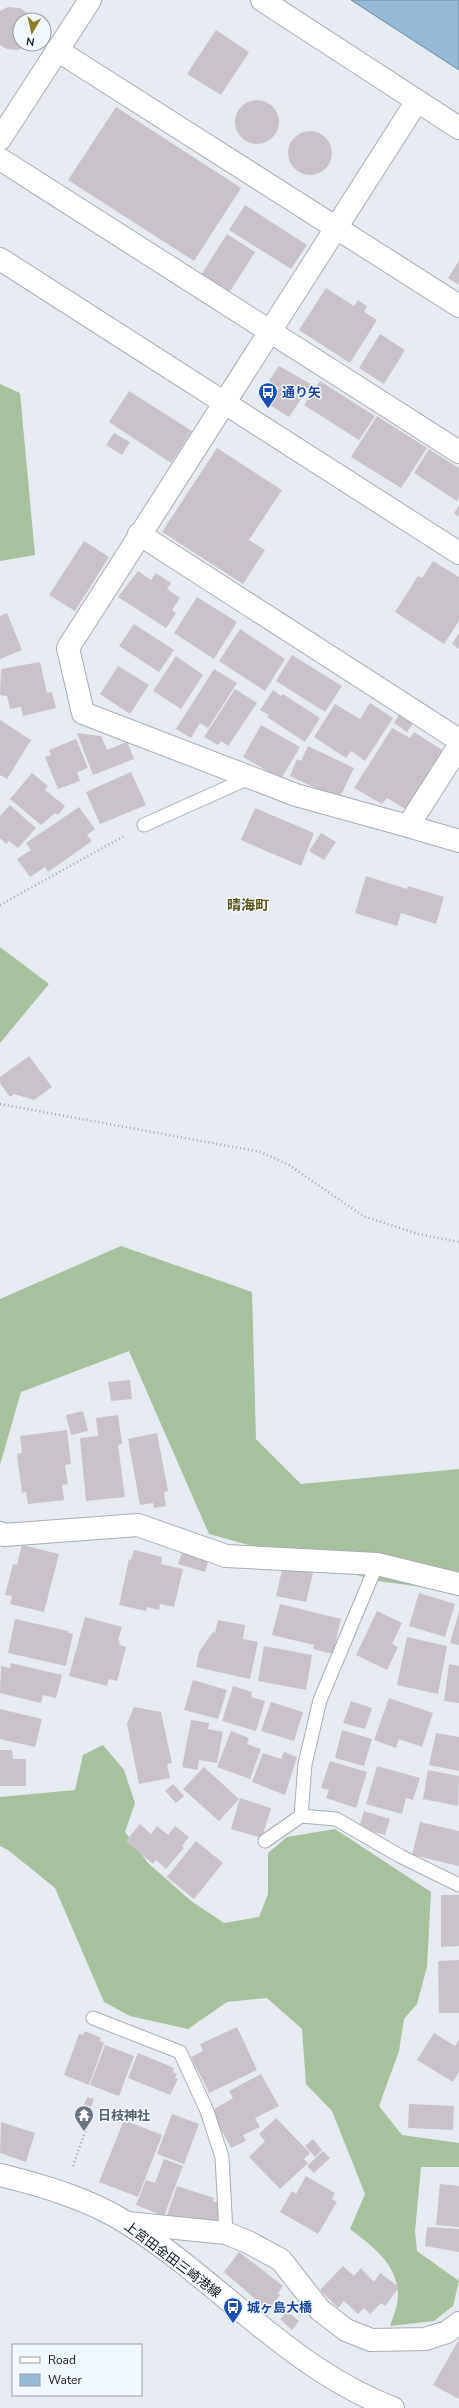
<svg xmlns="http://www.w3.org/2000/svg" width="459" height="2408" viewBox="0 0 459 2408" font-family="'Nunito Sans','Noto Sans JP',sans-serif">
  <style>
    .forest { fill: #a7c19e }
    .water { fill: #96b9d6; stroke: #6e879c }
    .building { fill: #c9c3c9 }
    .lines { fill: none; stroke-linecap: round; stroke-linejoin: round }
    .lane-casing { stroke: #a7aeb3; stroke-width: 15 }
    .street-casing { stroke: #a7aeb3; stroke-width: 24 }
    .secondary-casing { stroke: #a7aeb3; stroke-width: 24 }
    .path { stroke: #a0a4a9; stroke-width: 2.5; stroke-dasharray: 1 3; stroke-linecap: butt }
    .lane { stroke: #fff; stroke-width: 13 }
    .street { stroke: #fff; stroke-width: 22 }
    .secondary { stroke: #fff; stroke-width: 22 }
    .labels { text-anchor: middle; stroke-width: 3; stroke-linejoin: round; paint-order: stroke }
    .transit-label { font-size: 13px; font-weight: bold; fill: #164399; stroke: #f2f9fe; text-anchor: start }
    .worship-label { font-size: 13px; font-weight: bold; fill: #5b616d; stroke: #f2f9fe; text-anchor: start }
    .street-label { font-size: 13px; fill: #111315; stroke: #f2f9fe }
    .neighbourhood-label { font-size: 14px; font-weight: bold; fill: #5f5417; stroke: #f2f9fe }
  </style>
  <rect width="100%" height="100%" fill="#e5ebf1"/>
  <path class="forest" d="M0 384 20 393 35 555 0 561Z
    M0 947 49 984 0 1043Z
    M121 1246 252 1292 256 1439 301 1484 459 1469V1592L378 1581 209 1534 129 1351 21 1392 0 1465V1299Z
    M103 1745 124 1770 135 1803 125 1832 148 1863 191 1901 224 1923 259 1917 268 1894V1853L287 1837 335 1829 431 1892 427 1967 417 2004 404 2019 399 2051 379 2106 402 2135 459 2143V2167H421L415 2231 417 2251 459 2281 453 2306 434 2321 390 2326C393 2317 398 2306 398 2296 398 2264 373 2247 350 2229L365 2194 332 2111 306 2084 302 2029 267 1998 227 2002 188 2029 130 2016 104 2002 55 1888 8 1850 0 1846V1797L75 1790 83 1755Z"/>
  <path class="water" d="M351 0H459V70Z"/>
  <path class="building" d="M8 7 20 8 29 14 32 20H20V44H29L18 50 7 49 0 45V11Z
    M216 30 249 52 221 95 187 74Z
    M235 122a22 22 0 1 1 44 0a22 22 0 1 1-44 0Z
    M116 107 241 188 194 261 68 180Z
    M288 153a22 22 0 1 1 44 0a22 22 0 1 1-44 0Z
    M245 205 307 245 291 269 229 230Z
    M227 234 255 252 229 293 201 275Z
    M459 261V285L448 278Z
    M326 288 354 306 358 300 367 306 364 312 377 320 350 363 299 330Z
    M380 334 405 350 384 384 359 368Z
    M279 366 311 384 289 417 268 404 279 388 269 381Z
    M320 381 375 416 359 440 304 405Z
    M129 391 192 431 171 463 109 422Z
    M377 416 427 448 401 488 351 457Z
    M114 433 130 442 122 455 106 445Z
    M217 448 282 490 249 540 265 550 243 584 162 532Z
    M429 449 459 468V497L457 501 414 473Z
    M459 506V517L454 513Z
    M84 541 109 557 75 611 49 595Z
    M433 561 459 577V621L444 644 395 612 418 576 422 578Z
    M138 571 151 580 156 573 171 583 167 589 180 598 172 610 176 613 166 628 118 597Z
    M197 597 237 622 214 659 174 633Z
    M7 613 22 650 0 659V616Z
    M134 624 174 650 159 672 119 646Z
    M240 629 285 659 265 691 219 661Z
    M459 633V649L452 644Z
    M292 655 342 686 325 712 276 681Z
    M176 656 203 675 181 709 153 691Z
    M40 662 47 693 52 692 56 708 23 716 21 707 10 709 1 669Z
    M118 666 149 685 130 714 100 694Z
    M214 669 237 683 208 728 200 723 191 738 176 729Z
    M1 670 7 696 0 695Z
    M235 689 257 703 228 746 221 741 218 745 204 737Z
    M273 690 281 696 283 694 320 718 305 742 267 717 269 715 260 710Z
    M370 703 393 718 365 761 351 751 346 758 314 737 335 704 360 719Z
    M400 713 414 722 407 732 394 723Z
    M0 720 31 740 7 779 0 775Z
    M261 725 300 747 281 779 243 757Z
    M392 728 410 738 414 732 444 751 407 810 387 798 382 804 354 788Z
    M77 733 101 736 107 750 127 742 134 759 93 775Z
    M76 739 88 768 77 772 80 781 58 789 45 757 51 755 49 750Z
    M308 746 354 768 339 799 290 776 297 759 301 761Z
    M131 772 146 805 100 824 86 792Z
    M32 773 48 786 45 790 65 806 58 815 55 813 41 825 10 799Z
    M10 805 36 828 18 848 9 841 6 844 0 838V816Z
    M79 807 95 829 87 835 92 841 48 872 45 867 30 877 17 859 31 850 26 843Z
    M255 808 314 833 301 866 241 840Z
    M321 833 336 842 324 860 309 851Z
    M366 876 407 889 408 886 444 897 436 924 401 913 397 926 355 913Z
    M29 1056 52 1087 34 1100 14 1094 10 1097 0 1083V1077Z
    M130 1380 132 1399 111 1401 108 1382Z
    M83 1411 88 1431 71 1435 66 1415Z
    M118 1415 122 1444 118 1445 125 1497 86 1501 80 1438 98 1436 96 1418Z
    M67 1430 71 1464 65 1465 68 1484 62 1485 64 1500 28 1504 26 1492 22 1493 17 1454 22 1453 20 1436Z
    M157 1433 168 1491 164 1492 166 1506 154 1508 153 1503 140 1505 128 1439Z
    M22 1545 59 1554 44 1612 10 1604 12 1596 5 1595 13 1564 17 1565Z
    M134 1550 162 1557 161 1564 183 1569 174 1607 160 1604 159 1610 147 1607 146 1611 119 1605 129 1559 131 1560Z
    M183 1550 209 1559 205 1572 178 1564Z
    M283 1566 313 1573 306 1602 276 1596Z
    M419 1593 455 1604 445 1637 409 1626Z
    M280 1604 341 1619 333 1654 313 1649 314 1645 272 1635Z
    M377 1611 402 1623 392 1644 398 1647 387 1670 356 1655Z
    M459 1612V1645L450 1643Z
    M85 1617 122 1627 118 1640 120 1641 119 1645 126 1647 117 1681 109 1679 107 1686 69 1676Z
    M15 1619 68 1631V1633L73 1634 66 1666 8 1653Z
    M218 1620 245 1625 243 1639 258 1642 250 1679 196 1667 199 1652 213 1632 215 1633Z
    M407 1637 447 1646 438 1694 397 1685Z
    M264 1646 312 1655 306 1690 258 1681Z
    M11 1663 62 1675 56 1698 43 1695 41 1703 0 1693 1 1666 10 1668Z
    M449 1664 459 1666V1703L444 1701Z
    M193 1680 227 1690 218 1719 184 1710Z
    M233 1686 252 1692 251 1697 265 1701 256 1731 222 1721Z
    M389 1698 433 1713 422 1747 399 1739 396 1748 374 1740Z
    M351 1701 372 1708 365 1729 343 1723Z
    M271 1702 303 1712 294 1741 261 1731Z
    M134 1707 161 1712 172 1763 167 1764 170 1778 139 1784 127 1724Z
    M0 1709 42 1719 35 1747 0 1739Z
    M191 1720 209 1723 208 1729 223 1732 217 1763 199 1760 197 1770 182 1767Z
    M342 1730 372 1739 364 1766 335 1758Z
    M231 1731 249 1738 247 1744 261 1749 250 1779 217 1767Z
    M436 1733 459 1737V1771L429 1765Z
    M0 1750H12L13 1759H26V1786H0Z
    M284 1752 297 1757 285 1795 252 1782 263 1753 281 1759Z
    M330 1761 367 1772 356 1808 326 1798 329 1790 321 1788Z
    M377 1766 420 1778 413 1800 406 1798 402 1814 366 1804Z
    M204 1767 239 1799 219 1821 183 1789Z
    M428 1770 459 1776 458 1806 423 1799Z
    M173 1784 184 1796 176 1803 165 1791Z
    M240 1798 271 1808 262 1838 231 1829Z
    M364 1811 390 1819 385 1835 359 1828Z
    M420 1822 459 1831V1866L412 1855Z
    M140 1824 151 1834 157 1826 168 1835 175 1826 189 1837 182 1846 184 1848 166 1869 156 1860 153 1864 126 1841Z
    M196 1841 223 1863 194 1899 167 1877Z
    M441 1895H459V1946L441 1947Z
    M459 1960V2013H439L438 1961Z
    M237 2027 257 2070 209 2093 191 2057 203 2051 200 2044Z
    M85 2031 101 2038 100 2041 104 2043 89 2085 64 2075 79 2034 83 2035Z
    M434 2033 455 2046 459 2040V2072L453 2082 417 2060Z
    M105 2045 134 2056 119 2096 90 2085Z
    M138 2053 174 2068 173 2072 177 2074 175 2078 178 2079 170 2095 128 2078Z
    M261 2074 279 2106 255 2118 260 2127 243 2135 246 2141 231 2148 211 2111 233 2098 229 2091Z
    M87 2097 94 2099 91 2107 84 2105Z
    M409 2104 454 2106 453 2130 408 2128Z
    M172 2114 199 2124 184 2164 157 2154Z
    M276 2118 310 2153 304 2159 308 2163 280 2189 249 2157 265 2141 259 2134Z
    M124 2120 162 2135 138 2197 99 2182Z
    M1 2122 35 2133 26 2162 0 2153Z
    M313 2139 322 2150 315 2157 305 2146Z
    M323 2151 330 2158 314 2173 307 2166Z
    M164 2159 183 2166 164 2216 136 2205 146 2180 155 2183Z
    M306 2176 335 2193 332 2199 337 2202 318 2234 280 2212 292 2191 296 2194Z
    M440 2184 459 2186V2227L436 2225Z
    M177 2186 214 2198 213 2202H219V2227L199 2226 167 2215Z
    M427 2227 459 2229V2252L425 2246Z
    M239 2252 283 2286 278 2293 280 2295 268 2310 224 2272Z
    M343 2266 354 2276 361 2268 374 2282 380 2273 399 2287 385 2306 381 2303 370 2314 364 2308 358 2314 344 2301 338 2308 320 2290Z
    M287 2311 299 2321 292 2330 280 2319Z
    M458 2341 459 2342V2399L433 2385Z"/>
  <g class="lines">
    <defs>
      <path id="lane" d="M144 825 251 777
        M301 1816 336 1819 400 1856 459 1885
        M265 1841 301 1816 305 1764 320 1700 377 1564
        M93 2018 180 2052 207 2111 222 2157 226 2233"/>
      <path id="street" d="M262 0 459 128
        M57 50 459 306
        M417 101 68 648 83 713 296 795 408 826 459 746
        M0 139 90 0
        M0 159 459 452
        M139 534 459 740
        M408 826 459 841
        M0 1533 4 1535 138 1525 226 1556 377 1564 459 1584
        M127 2223 226 2233 248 2242 281 2260 320 2310 346 2330 371 2340 425 2339 447 2332 459 2323"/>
      <path id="secondary" d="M0 259 459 553
        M0 2175C44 2186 89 2199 127 2223 219 2281 290 2369 393 2408"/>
    </defs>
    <use href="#lane" class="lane-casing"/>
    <use href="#street" class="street-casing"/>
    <use href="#secondary" class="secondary-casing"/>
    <path class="path" d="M0 905 124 836
      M0 1104 261 1152 289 1165 363 1216 418 1234 459 1242
      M73 2166 90 2118"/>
    <use href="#lane" class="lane"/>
    <use href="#street" class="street"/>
    <use href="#secondary" class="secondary"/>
  </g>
  <defs>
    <symbol id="bus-pin" viewBox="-11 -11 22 30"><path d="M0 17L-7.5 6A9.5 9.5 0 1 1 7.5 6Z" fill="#1a4fb4" stroke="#f2f9fe"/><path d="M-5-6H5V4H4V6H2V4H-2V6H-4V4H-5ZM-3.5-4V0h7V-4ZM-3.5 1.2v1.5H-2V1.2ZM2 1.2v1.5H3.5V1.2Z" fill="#fff"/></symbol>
    <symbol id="temple-pin" viewBox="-11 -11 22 30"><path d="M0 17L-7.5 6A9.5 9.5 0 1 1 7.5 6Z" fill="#6b7280" stroke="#f2f9fe"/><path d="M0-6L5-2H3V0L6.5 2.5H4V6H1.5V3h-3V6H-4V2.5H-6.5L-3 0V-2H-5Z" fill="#fff"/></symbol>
  </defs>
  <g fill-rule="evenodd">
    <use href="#bus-pin" x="257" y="381" width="22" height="30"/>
    <use href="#temple-pin" x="73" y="2104" width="22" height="30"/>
    <use href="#bus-pin" x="222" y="2296" width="22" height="30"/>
  </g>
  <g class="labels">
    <g class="transit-label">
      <text x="282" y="397">通り矢</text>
      <text x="247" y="2312">城ヶ島大橋</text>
    </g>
    <g class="worship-label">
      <text x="98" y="2120">日枝神社</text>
    </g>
    <g class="street-label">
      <text transform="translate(173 2259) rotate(37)" y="5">上宮田金田三崎港線</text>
    </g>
    <g class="neighbourhood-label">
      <text x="248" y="910">晴海町</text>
    </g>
  </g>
  <rect x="12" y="2344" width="130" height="52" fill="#f2f9fe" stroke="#989da1"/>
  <rect x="20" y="2357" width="20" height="6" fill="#ffffff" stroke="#989da1"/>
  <text x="48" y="2364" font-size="12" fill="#111315">Road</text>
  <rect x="20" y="2374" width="20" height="12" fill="#96b9d6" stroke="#989da1"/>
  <text x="48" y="2384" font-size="12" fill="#111315">Water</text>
  <g transform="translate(32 32) rotate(189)"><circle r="19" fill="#f2f9fe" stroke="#989da1"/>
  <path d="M0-3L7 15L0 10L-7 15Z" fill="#8d7d24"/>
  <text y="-6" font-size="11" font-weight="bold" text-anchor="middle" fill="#111315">N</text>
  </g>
</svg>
